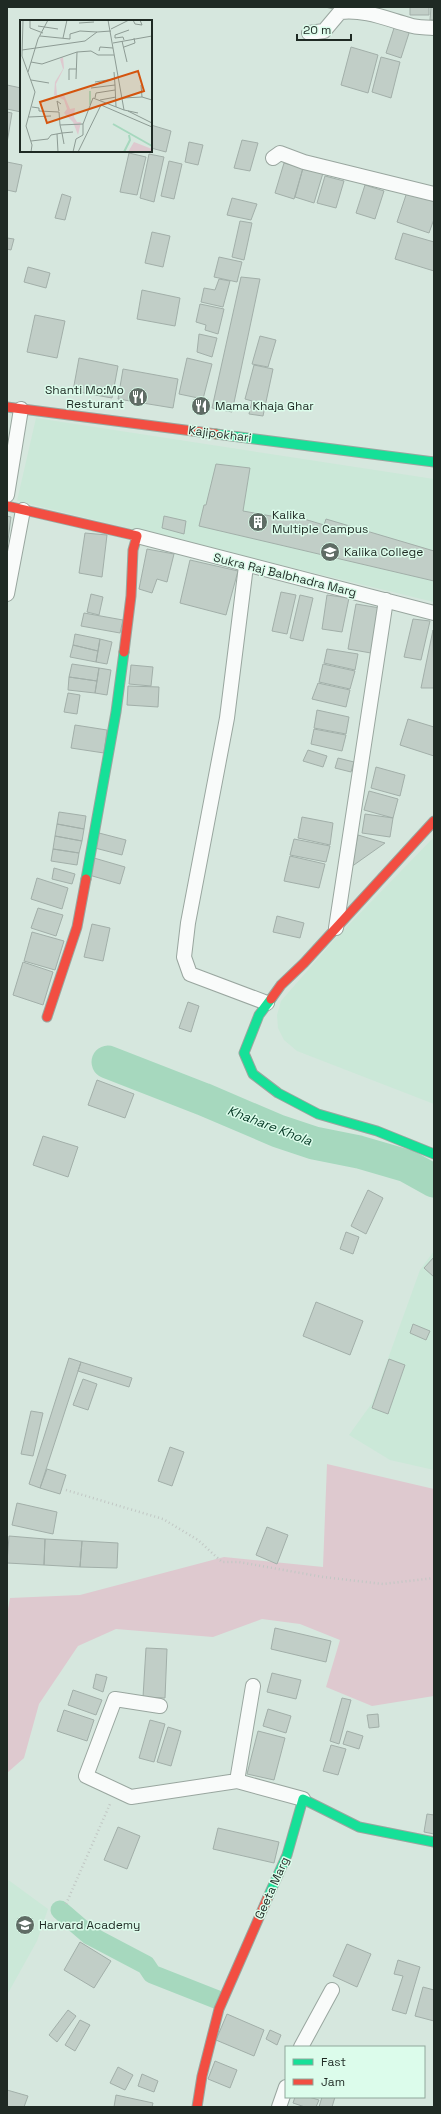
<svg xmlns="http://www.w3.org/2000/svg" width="441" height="2114" viewBox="0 0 441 2114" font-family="'Space Grotesk',sans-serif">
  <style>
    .built { fill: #cbe8d8 }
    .green { fill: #dec9cf }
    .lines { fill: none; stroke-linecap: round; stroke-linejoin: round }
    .canal { stroke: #a6d8be; stroke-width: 19 }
    .river { stroke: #a6d8be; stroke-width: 33 }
    .building { fill: #c1cec7; stroke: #a2afa9 }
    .street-casing { stroke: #99a69f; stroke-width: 16 }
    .fast-casing { stroke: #99a69f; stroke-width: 11 }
    .jam-casing { stroke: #99a69f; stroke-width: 11 }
    .path { stroke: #c1c7c4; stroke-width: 2.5; stroke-dasharray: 1 3; stroke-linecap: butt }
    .street { stroke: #f9fbfa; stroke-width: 14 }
    .fast { stroke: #16e098; stroke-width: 9 }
    .jam { stroke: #f24e42; stroke-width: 9 }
    .labels { text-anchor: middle; stroke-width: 3; stroke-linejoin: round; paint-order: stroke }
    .poi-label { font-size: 12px; fill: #1f2a24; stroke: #dcfceb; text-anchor: start }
    .street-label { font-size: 12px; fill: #1f2a24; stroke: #dcfceb }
    .water-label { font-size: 13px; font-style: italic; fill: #003521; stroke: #dcfceb }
    .inset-river { fill: none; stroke: #a6d8be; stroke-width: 2 }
    .inset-road { fill: none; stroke: #8d9b94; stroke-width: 1 }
    .view { fill: #d4540e; fill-opacity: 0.15; stroke: #d4540e; stroke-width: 2 }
    .inset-edge { fill: none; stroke: #1f2a24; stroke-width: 2 }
  </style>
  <rect width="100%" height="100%" fill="#d6e7de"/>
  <path class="built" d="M36 418 434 479V602L17 501Z
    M434 837V1104L297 1051 284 1040 278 1028 277 1015 281 1001 334 940Z
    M434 1251V1470L390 1460 349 1435 372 1403 420 1270Z
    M7 1879 48 1909 37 1941 7 1995Z"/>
  <path class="green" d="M327 1464 434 1489V1696L372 1706 326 1687 340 1640 300 1624 262 1619 213 1637 116 1629 78 1646 39 1704 24 1758 7 1773V1615L10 1598 80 1595 224 1557 323 1567Z"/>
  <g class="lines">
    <path class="canal" d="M60 1910 89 1935 146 1965 152 1974 218 2000"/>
    <path class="river" d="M108 1062 203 1099 278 1131 314 1143 359 1152 407 1166 434 1181"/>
  </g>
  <path class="building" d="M325 7H338V10Z
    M410 7H429V15H410Z
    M431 7H434V20H430Z
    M395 25 410 30 401 58 386 53Z
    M351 47 378 55 368 93 341 85Z
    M381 57 400 62 391 98 372 92Z
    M7 85 21 88V112L7 109Z
    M7 112 12 113 7 143Z
    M151 125 171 131 166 152 151 148Z
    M242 140 258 143 250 171 234 168Z
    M189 142 203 145 198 165 185 162Z
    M129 153 146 157 137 195 120 192Z
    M149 154 164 157 154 202 140 198Z
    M169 161 182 164 174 199 161 196Z
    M7 162 22 165 16 192 7 190Z
    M284 163 303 168 294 199 275 193Z
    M303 168 323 173 314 203 295 197Z
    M325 176 344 181 336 208 317 203Z
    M365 185 384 191 375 219 356 213Z
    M407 192 434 200V219L429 233 397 222Z
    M62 194 71 197 65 220 55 218Z
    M232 198 257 204 251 220 227 215Z
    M240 221 252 223 244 260 232 257Z
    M152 232 170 236 163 267 145 263Z
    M403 233 434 242V271L395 259Z
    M7 238 14 239 11 250 7 249Z
    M219 257 242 262 237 282 214 277Z
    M28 267 50 273 46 288 24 282Z
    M241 277 260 279 232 412 212 408Z
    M219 279 230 281 223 307 201 302 204 288 215 290Z
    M142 290 180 298 175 326 137 319Z
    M200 304 224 309 218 334 205 330 206 325 196 322Z
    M35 315 65 321 57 358 27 352Z
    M199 334 217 338 212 357 197 352Z
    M260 336 276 340 268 367 252 364Z
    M79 358 118 366 112 398 73 391Z
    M187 358 212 364 203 399 179 394Z
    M254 365 273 369 263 416 249 414 252 401 245 399Z
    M123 369 178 379 173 408 118 399Z
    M216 464 250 468 243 511 282 518 284 513 324 525 326 519 434 551V581L199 526 204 505H206Z
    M7 516 11 517 7 548Z
    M164 516 186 521 184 534 162 528Z
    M85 533 107 535 102 577 79 573Z
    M147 549 174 554 167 582 157 579 152 593 139 589Z
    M190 560 238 571 226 615 180 603Z
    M281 592 296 595 287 634 272 631Z
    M91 594 103 597 99 615 87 612Z
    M300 595 313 598 303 641 290 638Z
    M327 595 349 598 342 632 322 629Z
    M356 604 380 608 371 653 348 649Z
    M84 613 123 620 120 633 81 626Z
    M413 619 430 621 421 660 404 657Z
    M433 630 434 688H421Z
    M75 634 100 639 98 651 73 645Z
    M100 639 112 642 107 664 96 662Z
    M73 645 98 651 96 662 70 657Z
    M327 649 358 654 355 670 324 663Z
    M72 664 99 668 97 681 69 677Z
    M323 664 355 671 350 689 319 682Z
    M131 665 153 667 151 686 129 684Z
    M99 668 111 670 107 695 95 693Z
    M69 677 97 681 95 693 68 690Z
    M318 683 350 690 346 707 312 699Z
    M128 686 159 687 158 707 127 705Z
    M68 693 80 695 77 714 64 712Z
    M317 710 349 717 346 734 314 728Z
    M408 719 434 727V756L400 745Z
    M75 725 107 730 104 753 71 748Z
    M314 729 346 735 342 751 311 744Z
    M308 750 327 756 323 767 303 761Z
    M338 758 354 762 351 772 335 768Z
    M376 767 405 775 400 796 371 788Z
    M369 791 398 799 393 818 364 810Z
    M59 812 86 816 84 829 57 824Z
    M365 814 393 818 390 837 362 833Z
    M302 817 333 823 330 845 298 838Z
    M57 824 84 829 82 841 55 836Z
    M99 833 126 840 122 855 95 848Z
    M358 835 385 843 351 867Z
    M55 836 82 841 79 853 53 849Z
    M294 839 330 846 326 862 290 855Z
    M53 849 79 853 77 865 51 861Z
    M290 856 325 864 319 888 284 881Z
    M94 858 125 867 120 884 89 875Z
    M54 868 75 874 72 884 52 879Z
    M37 878 68 888 62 909 31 899Z
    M38 908 63 915 56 936 31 928Z
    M277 916 304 923 300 938 273 932Z
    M92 924 110 928 103 961 84 957Z
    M32 932 64 941 55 970 24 961Z
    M23 962 53 972 43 1005 13 995Z
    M188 1002 199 1006 191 1032 179 1028Z
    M97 1080 134 1094 125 1118 88 1105Z
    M43 1136 78 1147 68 1177 33 1165Z
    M368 1190 383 1198 366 1234 351 1226Z
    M346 1232 359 1237 353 1254 340 1249Z
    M434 1257V1277L424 1268Z
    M316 1302 363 1321 350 1355 303 1336Z
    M413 1324 430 1331 426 1340 410 1333Z
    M69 1358 81 1362 40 1488 29 1484Z
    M389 1359 405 1365 388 1414 372 1408Z
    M81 1362 132 1378 129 1387 78 1371Z
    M83 1379 97 1384 88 1410 73 1405Z
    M31 1411 43 1413 33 1456 21 1454Z
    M170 1447 184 1452 172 1486 158 1481Z
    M47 1469 66 1475 60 1494 40 1488Z
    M17 1503 57 1512 53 1534 12 1525Z
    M267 1527 288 1535 277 1564 256 1555Z
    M9 1536 45 1539 44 1565 7 1563Z
    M45 1539 82 1541 80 1567 44 1565Z
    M82 1541 118 1543 117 1568 80 1567Z
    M275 1628 331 1641 326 1662 271 1649Z
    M146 1648 167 1649 165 1698 143 1697Z
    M272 1673 301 1680 296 1699 267 1692Z
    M96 1674 107 1677 103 1692 93 1688Z
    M73 1690 102 1700 96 1715 68 1705Z
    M342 1698 351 1700 339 1744 330 1741Z
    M268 1709 291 1716 286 1733 263 1726Z
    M64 1710 94 1720 87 1741 57 1731Z
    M378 1714 379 1727 369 1728 367 1715Z
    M150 1720 165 1724 154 1762 139 1758Z
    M168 1727 181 1731 171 1766 157 1762Z
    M258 1731 285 1738 274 1780 247 1774Z
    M347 1731 363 1736 359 1749 343 1744Z
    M331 1745 346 1749 338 1775 323 1771Z
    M427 1814 434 1815V1834L424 1832Z
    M118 1827 140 1836 127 1869 104 1860Z
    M218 1828 279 1842 274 1863 213 1849Z
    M80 1942 111 1961 94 1988 64 1970Z
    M347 1944 371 1954 357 1987 333 1976Z
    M398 1960 420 1967 406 2014 392 2010 403 1976 394 1974Z
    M423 1987 434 1990V2021L415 2016Z
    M68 2010 76 2016 57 2042 49 2035Z
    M227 2014 264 2030 254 2056 216 2040Z
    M80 2020 90 2025 75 2051 65 2045Z
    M270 2030 281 2035 277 2045 266 2039Z
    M215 2061 237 2070 230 2088 208 2079Z
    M118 2067 133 2075 125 2090 110 2083Z
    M142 2074 158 2081 154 2092 138 2086Z
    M7 2090 28 2096 24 2107H7Z
    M116 2095 153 2103 152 2107H114Z
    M295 2097H309L319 2100 316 2107H305L293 2103Z
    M322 2097H335L332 2107H319Z"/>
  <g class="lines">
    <defs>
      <path id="street" d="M309 33 324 31 340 12C364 9 387 19 409 25 417 28 426 27 434 28
        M273 158 280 153 304 162 434 194
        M7 495 21 409
        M137 536 434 613
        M246 566 227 718 188 923 184 957 190 974 267 1003
        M7 594 23 510
        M336 928 386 600
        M160 1706 115 1699 86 1776 131 1797 237 1781 303 1799
        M237 1781 253 1686
        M301 2047 332 1990
        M279 2107 286 2087"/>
      <path id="fast" d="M216 434 434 462
        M86 879 116 712 124 652
        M271 999 259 1015 244 1053 253 1074 278 1093 318 1114 377 1131 434 1154
        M268 1897 287 1855 303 1799 359 1827 434 1842"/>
      <path id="jam" d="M7 407 216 434
        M7 506 137 536 133 550 131 596 124 652
        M271 999 281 985 304 963 434 821
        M47 1017 77 927 86 879
        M197 2107 202 2076 219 2009 268 1897"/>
    </defs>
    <use href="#street" class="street-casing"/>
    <use href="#fast" class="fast-casing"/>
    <use href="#jam" class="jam-casing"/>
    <path class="path" d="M66 1490 163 1519 198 1540 222 1562H239L323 1577 383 1584 434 1578
      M66 1904 110 1804"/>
    <use href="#street" class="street"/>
    <use href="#fast" class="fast"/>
    <use href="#jam" class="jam"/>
  </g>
  <defs>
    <symbol id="restaurant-disc" viewBox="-11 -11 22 22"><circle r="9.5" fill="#5f6c65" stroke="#dcfceb"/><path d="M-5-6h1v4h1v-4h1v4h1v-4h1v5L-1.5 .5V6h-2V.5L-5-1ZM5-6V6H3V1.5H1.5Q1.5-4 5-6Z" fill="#fff"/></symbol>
    <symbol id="building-disc" viewBox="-11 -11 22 22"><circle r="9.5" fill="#5f6c65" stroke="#dcfceb"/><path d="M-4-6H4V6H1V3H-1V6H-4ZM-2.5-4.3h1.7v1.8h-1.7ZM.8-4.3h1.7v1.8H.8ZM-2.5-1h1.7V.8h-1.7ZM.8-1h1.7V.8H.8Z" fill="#fff"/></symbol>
    <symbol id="university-disc" viewBox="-11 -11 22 22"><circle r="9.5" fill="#5f6c65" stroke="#dcfceb"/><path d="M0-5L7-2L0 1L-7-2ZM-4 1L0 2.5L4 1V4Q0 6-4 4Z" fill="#fff"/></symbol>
    <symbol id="school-disc" viewBox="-11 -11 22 22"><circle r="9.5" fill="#5f6c65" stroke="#dcfceb"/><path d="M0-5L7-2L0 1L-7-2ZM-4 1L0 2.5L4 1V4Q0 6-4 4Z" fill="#fff"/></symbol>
  </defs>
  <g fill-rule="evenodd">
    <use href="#restaurant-disc" x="127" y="386" width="22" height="22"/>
    <use href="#restaurant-disc" x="190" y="395" width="22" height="22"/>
    <use href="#building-disc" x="247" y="511" width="22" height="22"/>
    <use href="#university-disc" x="319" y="541" width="22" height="22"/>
    <use href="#school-disc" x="14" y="1914" width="22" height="22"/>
  </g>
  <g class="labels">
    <g class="poi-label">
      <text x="124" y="394" text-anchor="end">Shanti Mo:Mo<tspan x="124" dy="14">Resturant</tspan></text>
      <text x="215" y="410">Mama Khaja Ghar</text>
      <text x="272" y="519">Kalika<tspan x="272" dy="14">Multiple Campus</tspan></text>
      <text x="344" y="556">Kalika College</text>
      <text x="39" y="1929">Harvard Academy</text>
    </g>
    <g class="street-label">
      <text transform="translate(220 434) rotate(7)" y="4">Kajipokhari</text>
      <text transform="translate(285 575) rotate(14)" y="4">Sukra Raj Balbhadra Marg</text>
      <text transform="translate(272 1888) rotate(-66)" y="4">Geeta Marg</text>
    </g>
    <g class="water-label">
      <text transform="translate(270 1125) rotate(21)" y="5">Khahare Khola</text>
    </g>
  </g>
  <g transform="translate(20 20)">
    <rect width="132" height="132" fill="#d6e7de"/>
    <path d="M43 37 44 48 36 64 37 75H44L50 89 55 88 54 97 57 102H61L58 115 53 102 44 93 47 89 44 80 34 75 35 62 43 49 40 39ZM114 122 132 129V132H108Z" fill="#dec9cf"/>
    <path class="inset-river" d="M70 85V71M93 104 132 126M104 132 110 120 109 115"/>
    <path class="inset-road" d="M3 0 2 36 15 72 6 106 12 125 11 132M10 0V8L23 13M113 0 115 4 122 5 120 0M59 3 74 2M18 6 38 9M91 9 109 0M95 15 109 10M95 15V18L103 17 104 20M20 16 50 19V14L60 11 77 12M43 18 47 0M102 21 107 42M93 23 132 16M104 27 115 23 114 18M2 30 65 21 77 12 91 11M79 31 80 27 93 28M11 42 22 44 57 32 71 31 78 35H94M8 52 18 19 28 0M56 59 57 32M11 60 29 63M49 60V49H56M75 62 94 59M95 65 96 87M121 65 122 77M71 68 95 65 94 52M75 78 76 73 95 70M103 78 122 77 132 80M80 80 96 77M12 87 19 88V91L39 92 40 105M104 90 118 93M39 91 37 81 41 84M108 91 132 103M9 97 31 96M37 114 38 132M11 121 28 119 31 115 42 113 40 105 63 104M44 124 42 113 53 112M53 132 56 119 63 115V104L73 78 104 90 88 0M58 132 81 85 132 107"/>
    <path class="view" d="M118 51 124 71 27 103 20 82Z"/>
    <rect width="132" height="132" class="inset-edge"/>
  </g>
  <rect width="441" height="2114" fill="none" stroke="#1f2a24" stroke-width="16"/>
  <rect x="285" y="2046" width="140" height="52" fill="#dcfceb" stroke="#90a89b"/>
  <rect x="293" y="2059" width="20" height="6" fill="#16e098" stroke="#90a89b"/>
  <text x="321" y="2066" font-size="12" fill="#1f2a24">Fast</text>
  <rect x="293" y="2079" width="20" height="6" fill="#f24e42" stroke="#90a89b"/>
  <text x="321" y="2086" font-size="12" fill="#1f2a24">Jam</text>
  <path d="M297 34v6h54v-6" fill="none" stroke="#1f2a24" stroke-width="2"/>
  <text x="303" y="34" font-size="12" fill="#1f2a24" stroke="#dcfceb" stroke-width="3" paint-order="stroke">20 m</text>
</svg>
